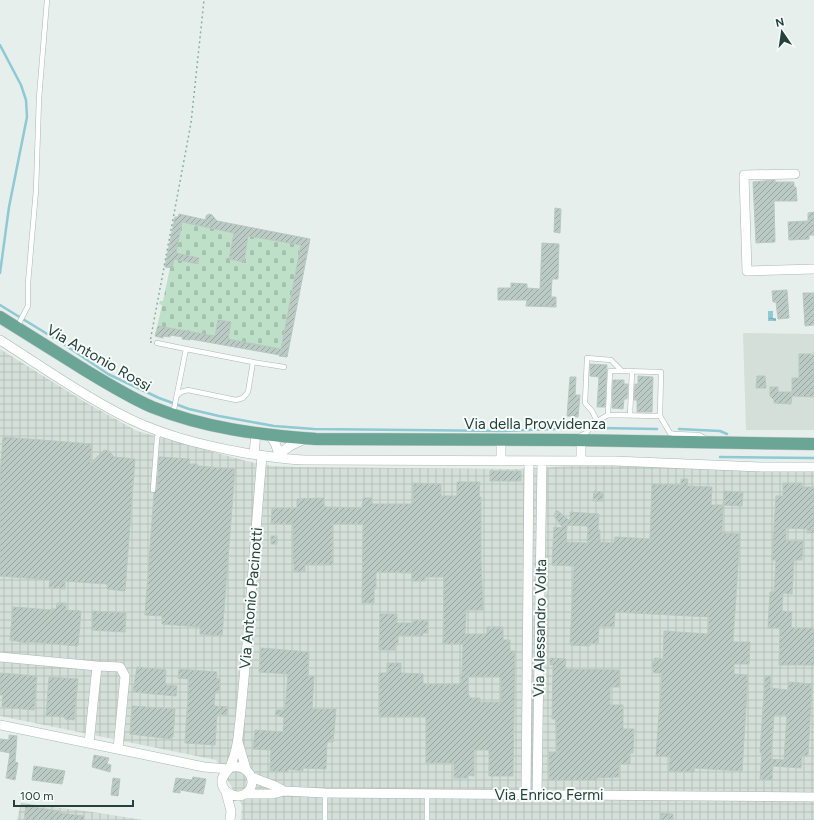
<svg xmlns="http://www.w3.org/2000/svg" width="814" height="820" viewBox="0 0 814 820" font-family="Figtree,sans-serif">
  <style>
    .built { fill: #d4dfda }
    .industrial { fill: url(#industrial-grid) }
    .cemetery { fill: url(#cemetery-stones) }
    .water { fill: url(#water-ripples) }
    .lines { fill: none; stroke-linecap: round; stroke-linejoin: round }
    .stream { stroke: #8ec9d4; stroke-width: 2.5 }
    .building { fill: url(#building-hatch); stroke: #b8c9c2; fill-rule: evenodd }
    .lane-casing { stroke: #a8b8b2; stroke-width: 5.5 }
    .street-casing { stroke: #a8b8b2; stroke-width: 10 }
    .primary-casing { stroke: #c2cac8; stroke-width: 13 }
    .path { stroke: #86b3a5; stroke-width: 1.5; stroke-dasharray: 2 3; stroke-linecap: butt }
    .lane { stroke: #fff; stroke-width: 4.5 }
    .street { stroke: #fff; stroke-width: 9 }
    .primary { stroke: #6aa596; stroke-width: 12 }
    .labels { text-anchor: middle; stroke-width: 4; stroke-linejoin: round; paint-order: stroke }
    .street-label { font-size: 15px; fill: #24423a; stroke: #f7fbf9 }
  </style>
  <defs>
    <pattern id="industrial-grid" width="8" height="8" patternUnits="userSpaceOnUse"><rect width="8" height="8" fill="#d4dfda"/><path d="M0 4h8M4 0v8" fill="none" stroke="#b6c1bc"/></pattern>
    <pattern id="cemetery-stones" width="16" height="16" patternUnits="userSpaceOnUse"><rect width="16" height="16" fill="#bfe0c8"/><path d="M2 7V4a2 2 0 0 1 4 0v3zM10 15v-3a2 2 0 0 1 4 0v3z" fill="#a4c1ad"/></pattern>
    <pattern id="water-ripples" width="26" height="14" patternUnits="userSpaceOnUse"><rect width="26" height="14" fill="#8ec9d4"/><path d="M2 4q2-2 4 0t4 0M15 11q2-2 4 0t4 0" fill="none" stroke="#74a5ad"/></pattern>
    <pattern id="building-hatch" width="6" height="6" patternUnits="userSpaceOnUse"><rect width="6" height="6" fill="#bbcac4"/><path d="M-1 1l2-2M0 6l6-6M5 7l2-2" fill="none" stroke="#98a6a0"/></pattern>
  </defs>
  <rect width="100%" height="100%" fill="#e6efeb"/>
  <path class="built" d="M743 333 814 334V430H746Z"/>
  <path class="industrial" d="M0 349 85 402 137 431 246 461 272 466 296 467 519 469 570 466H634L814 472V820H241L242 805 216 760 0 716Z
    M21 803 93 812 143 820H17Z"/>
  <path class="cemetery" d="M179 214 205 220 206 216 209 214 212 215 214 217 213 220 310 239 287 357 279 356V355L190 339V340L182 339V337L171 335 170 337 163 336V338L155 336 162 305 159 304 160 301H163L170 268 165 267 175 217H178Z"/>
  <path class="water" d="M768 311H773V318H776V321H768Z"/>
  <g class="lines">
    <path class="stream" d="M0 45 21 85 26 100 27 117 9 207 0 273
      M0 305 62 343 108 374 159 398 189 409 219 416 274 426 314 429 503 431 582 428
      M601 428 657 429
      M679 429 720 431 727 434
      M720 457 814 458"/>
  </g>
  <path class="building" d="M775 180V182H794V187H796L797 201H774L775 242 756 243 753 182Z
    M555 208 561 209 560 233 554 232Z
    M814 212V235H809V239L789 240 788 222 808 221V213Z
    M179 214 206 220V216L209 214 212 215 217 221 310 239 287 357 279 356 280 355 190 339V340L182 339 183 337 170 335V337L163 336V338L155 336 158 326 215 336 218 320 231 322 228 339 281 349 301 245 248 236 244 262 229 259 234 233 182 222 176 253 199 258 198 264 174 259 172 268 165 267 175 217H178Z
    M542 243 559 244 558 279H552L551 297H556V307L526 306 527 300H498V288H511V283L527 284V288L540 289Z
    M787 290 789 318 778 319 776 302H773L772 291Z
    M803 293H814V325L805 326Z
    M799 354H814V397L792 396 791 404 774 403V400L770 396V387H778V392H792V378H799Z
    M590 364 607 365 605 407H597L599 377 590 376Z
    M638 376 653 377 652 412H637V400H634L635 384H638Z
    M757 376H765L766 388H756Z
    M570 377H576L575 395H580L578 417 567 416Z
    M613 380H624V384H628L627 399H624L623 409 612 408Z
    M3 437 92 444 90 464 104 450 109 451 114 457 135 459 125 591 107 589V584L65 581V589L49 588 50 580 0 576V475Z
    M159 457 190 459 189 464H197V466L235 469 222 636 200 634V627L162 624V616L145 615 154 493 157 490Z
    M490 471H521V481H490Z
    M681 479H688L687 486 712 487 711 505H723L722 533 740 534 733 642H750L749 664H734V674L748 675 742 771 694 768V772L669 771 670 757 656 756 662 673H654L652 665 655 658 663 659 664 631 708 634 709 617 615 612 614 627 599 626 598 644 590 643V646L570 645 574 566 552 565 554 527 563 528 554 516 556 511H558L570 521V512L599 514 598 530H600V542L614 543 615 537 650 539 652 484 681 485ZM567 525 588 526 587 543 566 542Z
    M457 482H480L479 497H481V561L483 610H466L465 634H487V627H503V640H510V651H515L513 776H489V750H474V776L467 775V778H454V763H426V717H379V673H387V663H401V673L423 674V684H461V674H462L463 644H443L444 577H425V581H412V573L376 572V589H374V603H362L363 524H333V565H305V572H294V564H293V524H271L272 508H297V499L324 498V507L362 508 363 498H372V504H413V483L441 484V496H457ZM468 677H501V702H480V698H470L468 693Z
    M783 483H802V487H814V533H807L808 529 786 528V541H803L802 560H794L792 594 783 593 782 611 792 612 791 628H814V665H779L780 628H768L770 592H774L776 560H772L776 496H783Z
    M594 491 603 492V501H593Z
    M724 491 743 492 742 506 723 505Z
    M271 536H277V544H271Z
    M57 603H66V610L81 611 78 646 31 642 26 643 10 640 13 607 51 610V609H56Z
    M93 611 126 613 125 632 92 630Z
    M380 614H397V623H413V620H428V633H423L422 636 398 635V645H395V650H379Z
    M261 648 309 652 308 676H314L312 709H336L333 742H327L326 769 303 768V771L288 769V772L270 771 271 750 253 749 255 730 283 732 284 717 275 716 276 710H285L288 674 259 672Z
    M550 658 566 659 565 669 619 670 620 687H610V705H623V729H634L633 753H630V764H619V777L596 778V780H549V752H557L556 719H552L553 665H550Z
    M137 667 166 670 165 685 177 686 176 696 133 692Z
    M179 669 217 672 216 678 220 679 219 693H215L214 706 228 707 227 715 217 714 215 745 185 743 189 679 178 678Z
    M0 673 37 676 34 710 2 707 3 695H0Z
    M765 676H771L770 688 788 690 789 682 812 684 808 756 802 755 801 768 773 766 772 780 760 779 762 753H760ZM774 715H787L784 760 771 759Z
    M49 677 78 679 74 720 65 719V717L46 716Z
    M132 706 175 709 173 737 171 736V739L130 734Z
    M9 735 17 736 15 762 18 763 15 780 6 778 10 753 0 751V739L9 740Z
    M94 755 109 758 107 764 111 765 110 772 92 767Z
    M34 766 65 771 62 784 32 780Z
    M193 777 206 779 203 794 180 790V793L173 792 176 778 192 780Z
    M113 778 120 779 118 796 111 795Z
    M26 806 59 811V813L84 816 83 820H24Z
    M661 813 673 814V820H660Z"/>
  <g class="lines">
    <defs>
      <path id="lane" d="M17 327 28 306V283L36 190 39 98 47 0
        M157 343 186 349
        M253 362 284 367
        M173 414 186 349 253 362 248 392 243 398 236 400 188 390 181 392 177 396
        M608 415 610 371H622
        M630 415 632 372
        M597 421 592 411 585 403 587 358 611 360 622 371 661 372 660 416
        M578 437 586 433 597 421 608 415 660 416 670 433 674 434 699 435 706 439
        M153 490 157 438 159 432
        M325 793V820
        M427 820V794"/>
      <path id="street" d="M795 174 744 175 747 271 814 269
        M0 340C38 364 76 391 116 412 156 434 201 445 245 453 267 456 287 460 309 460L614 461 761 467H814
        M270 435 275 443 279 454
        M581 440V461
        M254 454 256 433
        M278 458 279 454 290 446 305 439
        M501 461V440
        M0 657 97 666 89 743
        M97 666 120 667 125 676 118 749
        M0 725 204 767 228 769
        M238 742 246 769
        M229 768C247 761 261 783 245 794 236 799 223 793 222 783 221 775 227 773 230 767 235 756 238 741 239 729 249 638 254 547 262 456
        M251 777 275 786 284 791
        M226 792 231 811 230 820
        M245 794H273L284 791 325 793 814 797
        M526 795 529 461
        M537 795 542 461"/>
      <path id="primary" d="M0 317C27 334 53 350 80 367 103 381 127 396 152 407 204 428 260 435 316 439L571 440 814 444"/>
    </defs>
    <use href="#lane" class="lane-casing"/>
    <use href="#street" class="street-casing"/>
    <use href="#primary" class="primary-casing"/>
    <path class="path" d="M152 342H150L191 123 204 0"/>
    <use href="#lane" class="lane"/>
    <use href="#street" class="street"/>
    <use href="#primary" class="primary"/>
  </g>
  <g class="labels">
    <g class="street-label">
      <text transform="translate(99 358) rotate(30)" y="5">Via Antonio Rossi</text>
      <text x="535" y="429">Via della Provvidenza</text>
      <text transform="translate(251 598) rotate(-85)" y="5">Via Antonio Pacinotti</text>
      <text transform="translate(540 628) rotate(-89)" y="5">Via Alessandro Volta</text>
      <text x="549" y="800">Via Enrico Fermi</text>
    </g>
  </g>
  <g transform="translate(782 32) rotate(347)" stroke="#f7fbf9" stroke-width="3" paint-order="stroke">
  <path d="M0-3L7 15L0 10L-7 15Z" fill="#24423a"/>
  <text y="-6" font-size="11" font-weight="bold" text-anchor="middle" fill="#24423a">N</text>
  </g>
  <path d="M14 800v6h119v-6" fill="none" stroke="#24423a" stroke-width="2"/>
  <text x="20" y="800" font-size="12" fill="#24423a" stroke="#f7fbf9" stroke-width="3" paint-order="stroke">100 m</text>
</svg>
